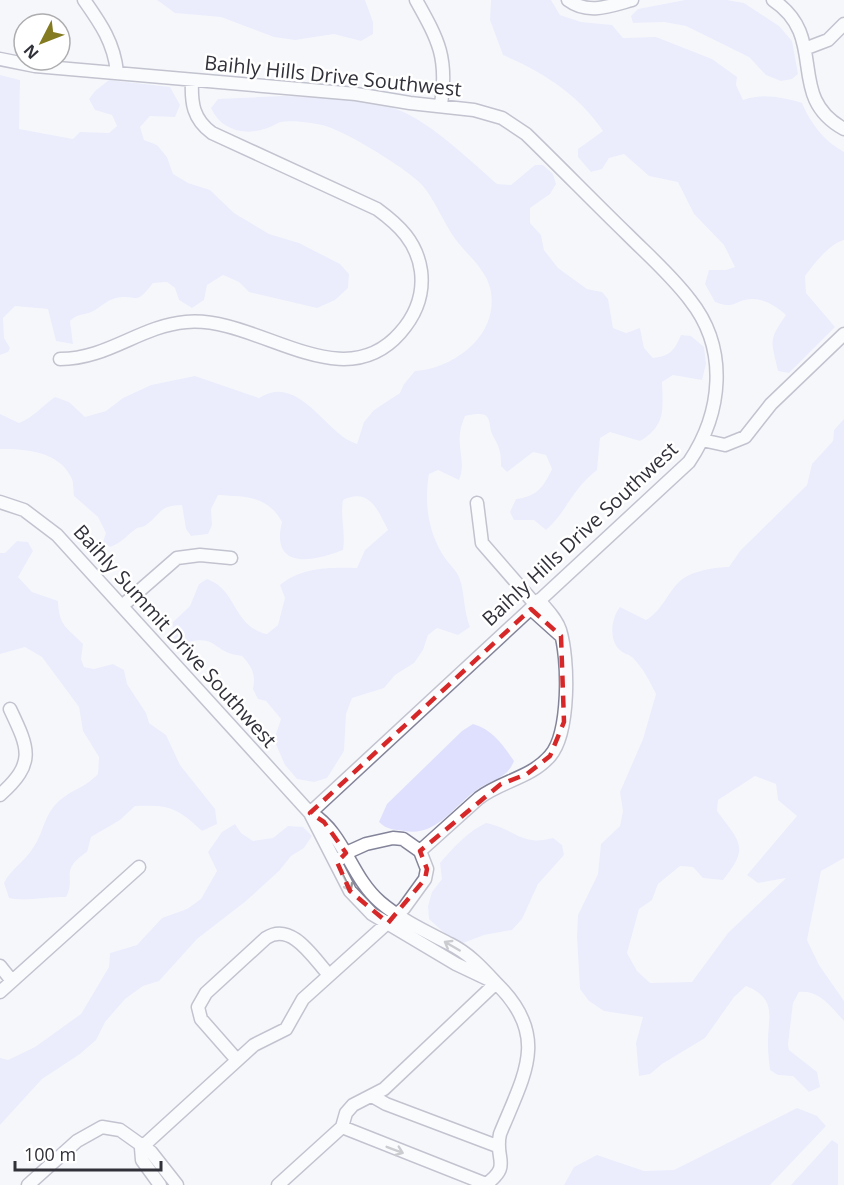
<svg xmlns="http://www.w3.org/2000/svg" width="844" height="1185" viewBox="0 0 844 1185" font-family="'Open Sans',sans-serif">
  <style>
    .green { fill: #dfe0fd; fill-rule: evenodd }
    .lines { fill: none; stroke-linecap: round; stroke-linejoin: round }
    .minor-casing { stroke: #838499; stroke-width: 15 }
    .minor { stroke: #fff; stroke-width: 12 }
    .oneway { stroke: #98989c }
    .marked { fill: none; stroke: #d62828; stroke-width: 4.5; stroke-dasharray: 12 8; stroke-linejoin: round }
    .labels { text-anchor: middle; stroke-width: 5; stroke-linejoin: round; paint-order: stroke }
    .street-label { font-size: 20px; fill: #31313a; stroke: #fff }
  </style>
  <rect width="100%" height="100%" fill="#f6f7fb"/>
  <path class="green" d="M157 0H365L373 22V34L361 41 334 34 295 40 274 37 221 17 175 13Z
    M491 0H551L560 15 581 22 612 25 623 38 656 37 712 59 737 77 736 85 743 100C763 93 782 97 802 103 811 124 824 141 844 152V240C829 244 814 264 805 276L806 293 835 327 789 373 778 371C771 340 768 341 786 315 777 307 765 299 752 299 733 300 737 310 715 302L705 284 709 270H726L735 267 724 245 694 214 678 182 649 176 624 154 609 158 602 169 591 172 578 157V149L603 131C579 95 543 72 503 55L490 20Z
    M685 0H727L744 3 779 26 792 41 798 74 792 79 781 81 766 75 749 57 686 26 664 22 633 23 631 16 638 9Z
    M0 75 20 80 19 129 73 139 80 132 109 133 117 126 112 115 95 110 89 99 95 91 109 80 170 87 180 105 175 117 150 116 140 127 144 140 157 145 167 157 173 174 188 183 210 190 234 213 269 234 299 243 340 264 349 274 348 288 335 300 317 308 249 292 239 282 223 275 207 285 204 300 192 308 179 300 175 288 167 282 153 283C134 308 138 293 116 298 108 300 103 305 95 310 86 316 79 312 70 321L73 344 56 341 48 309 15 306 3 318 4 338 10 348 8 352 0 355Z
    M282 96C320 97 365 96 401 111 431 123 472 162 497 184L511 185 535 165H543L553 174 556 184 550 194 530 208V223L541 235 544 250 558 268 587 289 602 292 608 299 613 328 626 333 640 328 644 348 653 358C670 356 674 351 681 335L691 336 704 347 706 364 702 380 673 375 662 382C663 410 666 425 640 441L610 432 600 438 597 470C571 490 567 512 546 530L534 520H514L510 512 516 499C537 496 543 488 552 469L546 455 533 452 507 472 501 466C501 454 500 448 494 438 485 422 497 409 465 416 452 445 468 459 459 480L438 470 429 474C424 503 428 533 445 558 450 565 456 570 459 577 465 591 463 610 470 627L458 635 437 628 428 635 423 650 414 663 395 675 384 688 352 698 346 714 344 751 327 778 314 782 297 779 285 765 274 740 281 719 266 701 258 699 253 689C256 674 252 667 242 656 209 652 220 632 180 644L172 636 173 622 190 606 199 584 207 579C237 589 233 627 267 634L278 625 285 598 280 585C301 567 330 567 357 568L365 550 388 530C378 511 370 487 343 500 340 518 346 533 343 550 313 562 270 570 282 522 267 495 246 497 218 495L211 509 212 525 208 534 191 536 186 529 182 505C157 506 162 514 146 525 144 527 140 527 137 528 127 535 122 543 110 547L103 542 106 533 98 517 74 496C73 490 74 482 71 477 58 451 25 449 0 449V414L19 423C34 417 42 406 55 397L69 402 85 417 106 411 123 398 151 385 195 376 259 398C299 372 325 434 357 444L364 422 374 410 400 393 404 384 415 371C456 368 501 333 490 288 485 268 467 255 456 240 444 224 433 195 419 182 404 167 342 129 322 125 311 123 292 120 281 122 275 124 270 128 264 129 243 136 220 129 211 108L218 99Z
    M844 419V858L821 871 807 940 819 965 844 1001V1021C832 1008 819 989 799 992L793 1003 788 1044 789 1050 817 1072 820 1087 809 1092 793 1076 778 1075 770 1070C769 1062 768 1054 768 1046 767 1017 779 1000 746 986L734 997 705 1038 662 1064 650 1074 639 1076 636 1043 643 1017 604 1011 589 1001 580 989 577 937 578 915 598 874 601 844 620 826 623 811 620 792 643 739 656 694C650 682 643 668 633 658 629 654 624 654 621 651 608 641 611 618 620 607L646 620C662 611 667 593 680 581 691 571 715 567 729 567L740 551 807 485 812 464 833 441 834 430ZM755 776 776 784 778 800 797 816 747 875 758 883 786 878 728 933 692 982 650 983 637 971 627 953 639 909 652 900 658 884 680 866 693 867 703 878 723 880C750 847 740 842 717 811L718 800Z
    M17 541 28 542 33 551 18 577 32 592 58 601C59 627 67 627 83 644L81 659 84 667 94 669 113 664 124 670 127 684 146 713 149 723 166 735 180 765 215 809 217 824 202 831C176 807 170 805 135 806L120 820 91 837 87 852C58 871 77 877 66 897 45 896 29 902 9 898L4 883C11 869 24 862 33 848 45 831 43 812 64 797 78 787 84 788 98 774L99 757 83 731 79 707 42 657 25 647 0 654V553H5Z
    M473 724C493 730 502 744 514 761 507 779 492 779 478 789 453 806 437 837 404 831 393 829 387 830 379 822L387 804 462 731Z
    M486 823C514 828 521 847 553 838L562 845 564 855 538 884 522 919 512 930 484 935 463 943 452 940 429 919 428 906 432 892 442 879 440 863C453 848 468 831 486 823Z
    M235 824 241 833 253 841 273 838 288 826 303 827 312 836 304 848 291 856 279 871 246 901 197 939 159 981 143 986 125 999 105 1022 96 1040 80 1054 42 1079 0 1125V1058L8 1060 35 1047 81 1014 109 967 110 953 137 945 162 918 187 909 201 899 217 871 208 852 222 832Z
    M797 1108 817 1116 826 1126 770 1185H564L574 1167 597 1155 644 1171 674 1170Z
    M832 1140 838 1144V1185H791Z"/>
  <g class="lines">
    <defs>
      <path id="minor" d="M84 0C101 24 114 43 117 72
        M416 0C439 41 448 58 441 105
        M568 0C588 15 610 6 632 0
        M773 0C830 38 784 96 844 129
        M807 48 828 40 844 24
        M0 59 35 66 356 94 410 103 474 110 502 118 526 134C560 167 593 201 627 234 648 255 672 276 690 300 729 349 722 413 689 462L310 813
        M60 359C108 359 140 326 186 322 257 315 341 400 400 333 416 315 424 295 421 271 417 242 399 225 377 209L212 133C193 119 191 103 192 81
        M702 440 725 445 745 437 771 404 844 334
        M0 502 24 510 57 535 310 813 350 891 372 914 456 964 496 983
        M477 503 482 543 535 604
        M122 606 177 558 200 555 231 558
        M531 609 561 636
        M0 795C36 763 29 749 10 709
        M311 813C345 834 350 876 380 902 401 920 425 931 450 944 470 954 483 969 498 985 550 1037 524 1075 500 1134 494 1160 513 1165 485 1185
        M420 851 479 798C501 781 531 778 550 756 570 733 569 659 560 630 556 618 547 610 539 600
        M0 966 12 981
        M0 992 139 867
        M237 1060 201 1019 198 1007 206 993 266 938C292 921 314 959 329 975
        M372 1096 386 1104 497 1146
        M342 1127 486 1184
        M141 1148 254 1045 286 1029 303 999 404 908 425 879 427 869 420 851 403 839 393 838 366 844 346 853 337 862
        M141 1148 142 1160 160 1185
        M28 1185 77 1141 102 1127 120 1130 151 1152 177 1185
        M278 1185 342 1127 346 1113 353 1105 384 1089 496 983"/>
    </defs>
    <use href="#minor" class="minor-casing"/>
    <use href="#minor" class="minor"/>
  </g>
  <defs><path id="oneway-shaft" d="M-6 0H5M1.5-3L5.5 0L1.5 3" fill="none" stroke-width="1.6" stroke-linecap="round" stroke-linejoin="round" transform="scale(1.5)"/></defs>
  <g class="oneway">
    <use href="#oneway-shaft" transform="translate(347 883) rotate(63)"/>
    <use href="#oneway-shaft" transform="translate(452 946) rotate(-150)"/>
    <use href="#oneway-shaft" transform="translate(395 1150) rotate(21)"/>
  </g>
  <path d="M0 0H844V1185H0ZM531 609 561 636 564 722 550 756 527 774 501 784 420 851 427 869 425 879 388 923 350 891 337 862 346 853 324 822 310 813Z" fill="#f6f7fb" fill-opacity=".55" fill-rule="evenodd"/>
  <path class="marked" d="M531 609 561 636 564 722 550 756 527 774 501 784 420 851 427 869 425 879 388 923 350 891 337 862 346 853 324 822 310 813Z"/>
  <g class="labels">
    <g class="street-label">
      <text transform="translate(333 76) rotate(6)" y="7">Baihly Hills Drive Southwest</text>
      <text transform="translate(580 534) rotate(-43)" y="7">Baihly Hills Drive Southwest</text>
      <text transform="translate(175 636) rotate(48)" y="7">Baihly Summit Drive Southwest</text>
    </g>
  </g>
  <g transform="translate(42 42) rotate(228)"><circle r="28" fill="#ffffff" stroke="#adadb0" stroke-width="1.5"/>
  <path d="M0-4.5L10 22L0 15L-10 22Z" fill="#847b21"/>
  <text y="-9" font-size="16" font-weight="bold" text-anchor="middle" fill="#31313a">N</text>
  </g>
  <path d="M15 1161v9h146v-9" fill="none" stroke="#31313a" stroke-width="3"/>
  <text x="24" y="1161" font-size="18" fill="#31313a" stroke="#ffffff" stroke-width="4.5" paint-order="stroke">100 m</text>
</svg>
